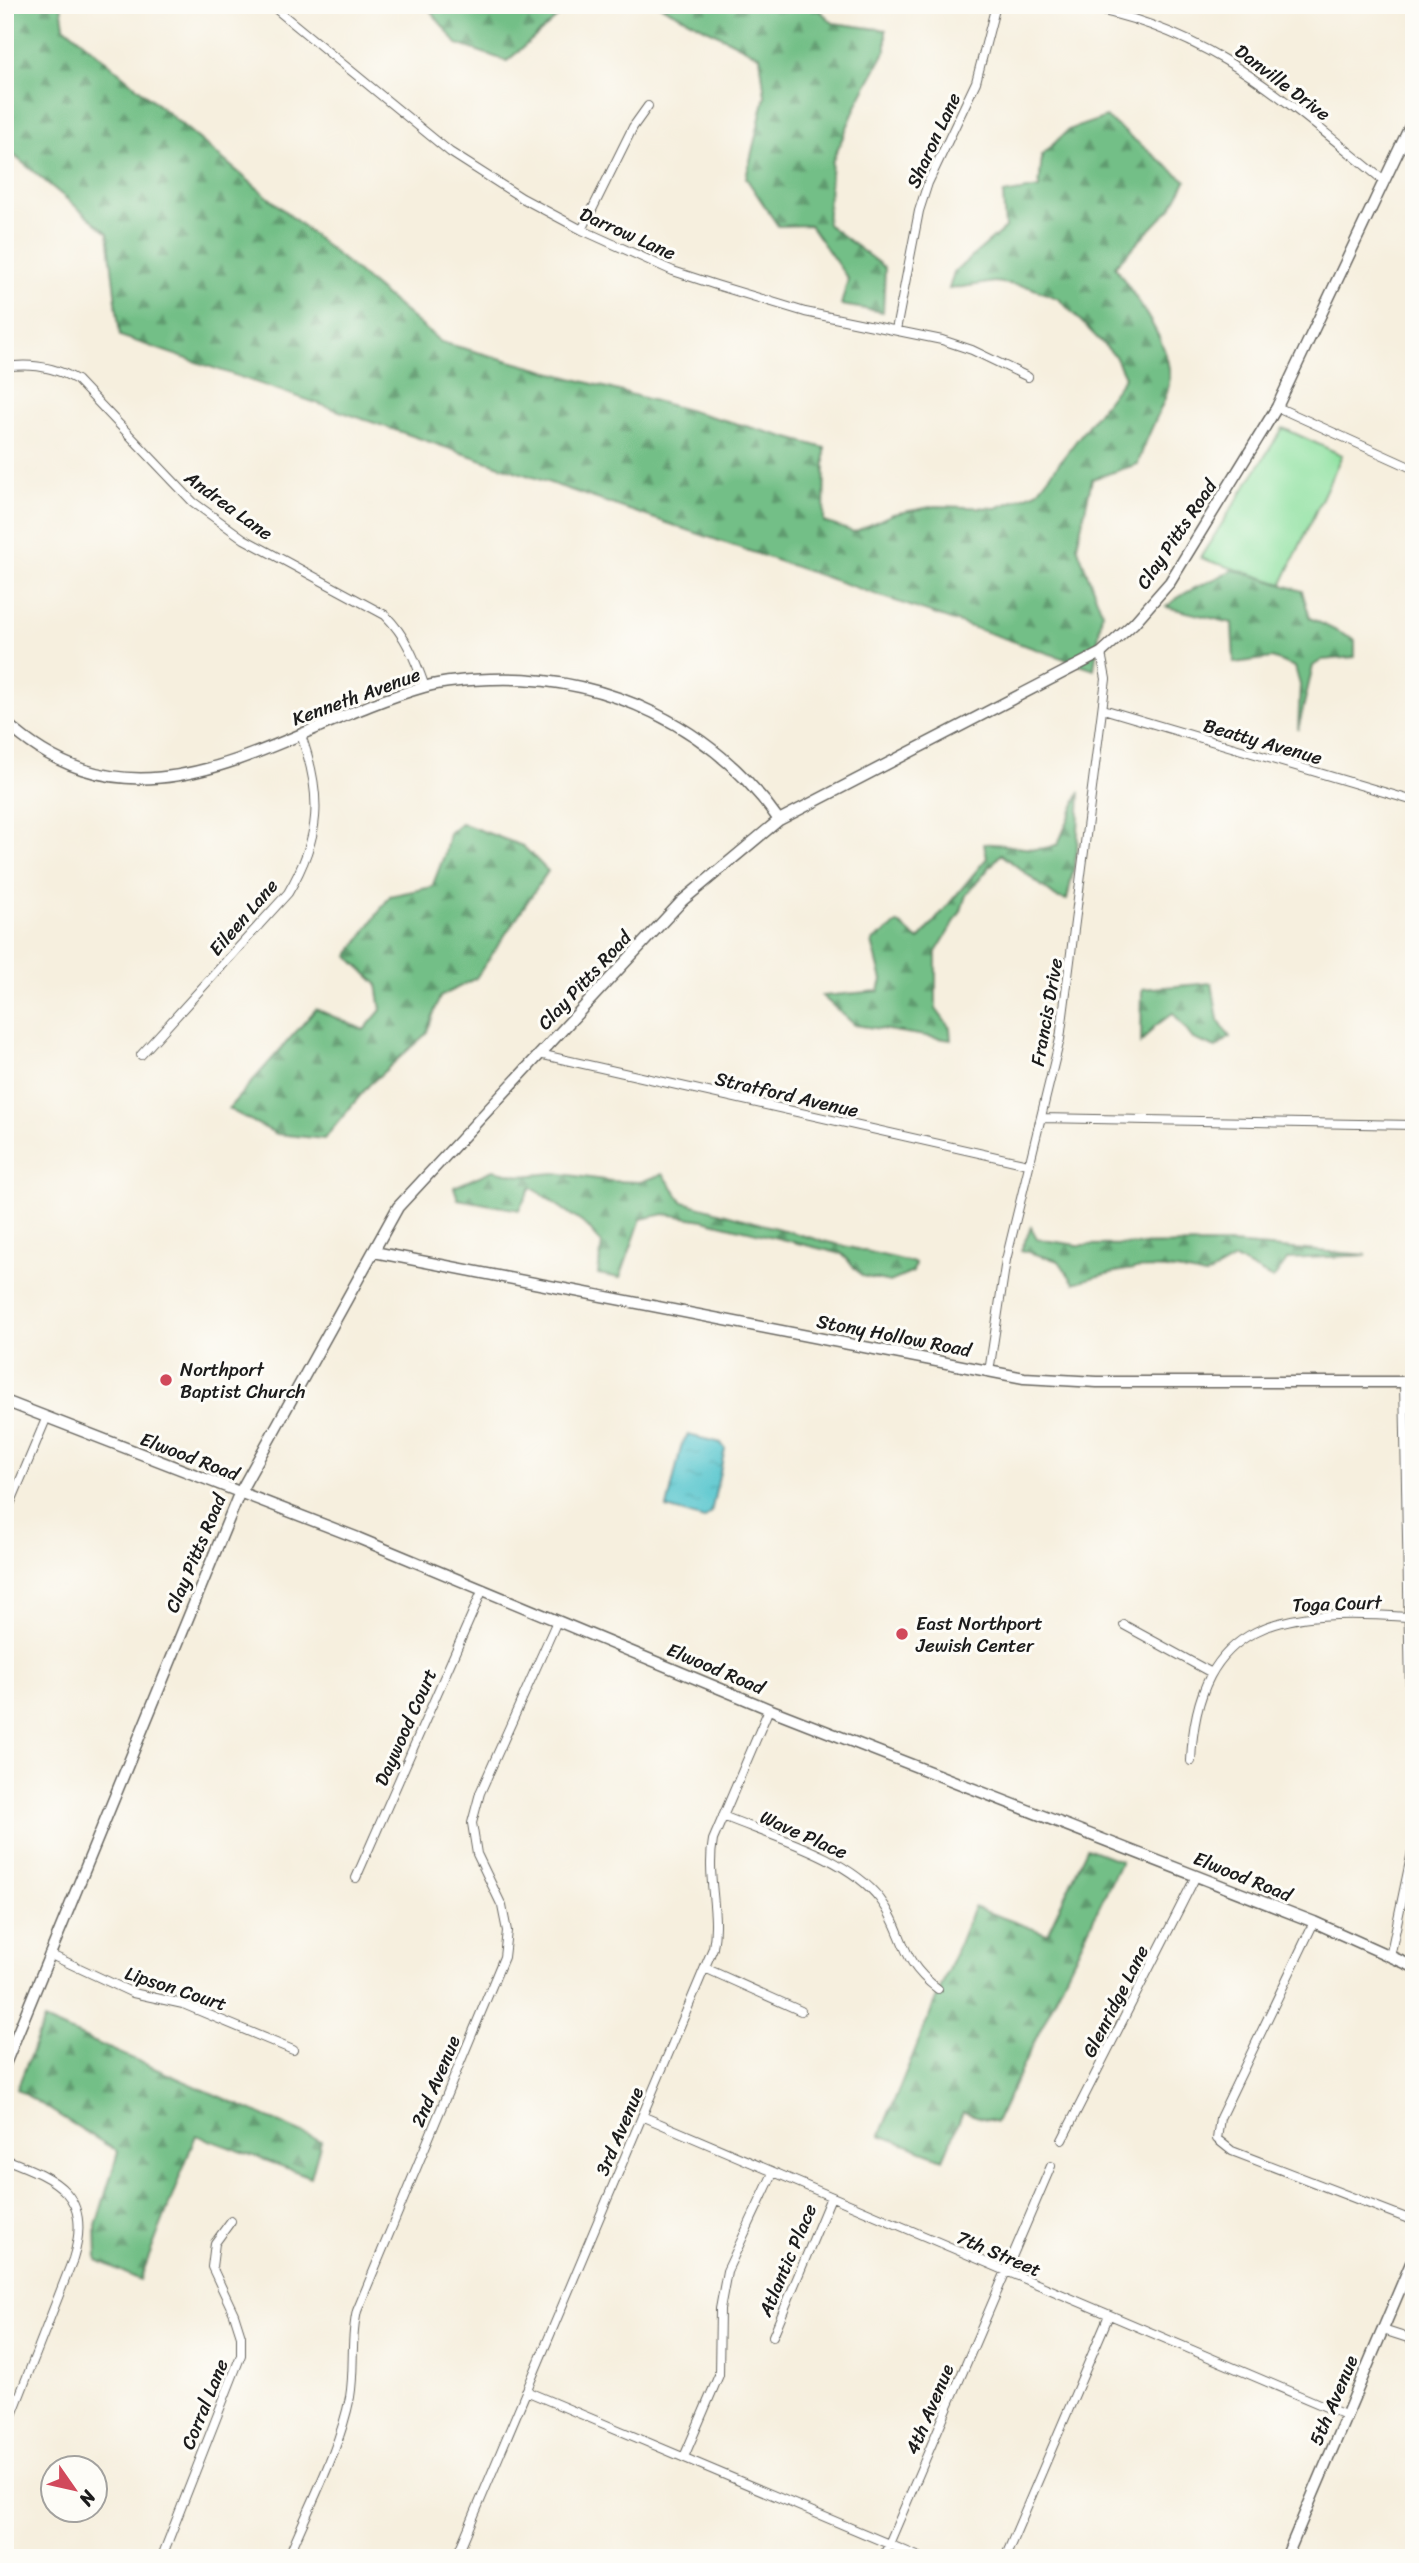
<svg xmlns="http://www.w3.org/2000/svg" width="1419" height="2563" viewBox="0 0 1419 2563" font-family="Sriracha,sans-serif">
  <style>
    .green { fill: #8fe1a1; stroke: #567e5e; stroke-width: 2 }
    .forest { fill: url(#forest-firs); stroke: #486e52; stroke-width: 2 }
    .water { fill: url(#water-ripples); stroke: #3a7175; stroke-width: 2 }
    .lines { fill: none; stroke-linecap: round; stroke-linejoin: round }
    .street-casing { stroke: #686660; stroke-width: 10 }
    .secondary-casing { stroke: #686660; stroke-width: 13 }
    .street { stroke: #fff; stroke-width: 8 }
    .secondary { stroke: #fff; stroke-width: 10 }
    .poi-dot { fill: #d1495b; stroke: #fdfcf7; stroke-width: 2.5 }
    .labels { text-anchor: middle; stroke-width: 6; stroke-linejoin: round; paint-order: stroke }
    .street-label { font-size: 19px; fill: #1c1c1c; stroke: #fdfcf7 }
    .poi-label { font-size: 19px; fill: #1c1c1c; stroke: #fdfcf7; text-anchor: start }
  </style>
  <defs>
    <pattern id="forest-firs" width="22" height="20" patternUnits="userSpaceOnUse" patternTransform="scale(1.75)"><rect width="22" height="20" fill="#73bf87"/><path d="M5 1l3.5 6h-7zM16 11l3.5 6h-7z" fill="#5e9a6e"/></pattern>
    <pattern id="water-ripples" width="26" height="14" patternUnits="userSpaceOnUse" patternTransform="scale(1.75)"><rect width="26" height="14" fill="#58c6ce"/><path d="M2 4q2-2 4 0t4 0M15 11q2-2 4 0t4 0" fill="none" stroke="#4caab0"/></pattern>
  </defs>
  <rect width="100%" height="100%" fill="#fdfcf7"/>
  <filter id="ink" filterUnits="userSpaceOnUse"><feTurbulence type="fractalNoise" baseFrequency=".0143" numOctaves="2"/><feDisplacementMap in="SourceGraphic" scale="14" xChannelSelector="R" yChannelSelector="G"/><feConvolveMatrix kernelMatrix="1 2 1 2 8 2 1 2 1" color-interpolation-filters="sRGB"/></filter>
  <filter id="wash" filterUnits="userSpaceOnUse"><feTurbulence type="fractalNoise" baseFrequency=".00686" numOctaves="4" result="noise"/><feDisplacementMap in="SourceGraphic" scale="28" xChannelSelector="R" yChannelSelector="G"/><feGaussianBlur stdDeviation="1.57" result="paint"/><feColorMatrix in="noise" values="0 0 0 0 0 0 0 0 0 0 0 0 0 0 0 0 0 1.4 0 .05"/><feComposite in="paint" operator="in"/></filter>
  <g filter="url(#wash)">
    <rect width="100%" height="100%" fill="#f6efde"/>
    <path class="green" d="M1283 428 1342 455 1282 584 1200 558Z"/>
    <path class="forest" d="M5 5H61L64 26 441 342 825 448 824 522 854 532 893 514 936 506 996 508 1037 492 1125 377 1115 356 1059 299 1029 287 995 282 949 289 954 272 1005 228 1003 194 1039 188 1042 155 1068 130 1106 117 1186 181 1172 207 1115 266C1135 299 1181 353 1167 393 1158 418 1145 438 1138 464L1092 479 1077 546 1102 612 1094 669 120 336 108 233 5 148Z
      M426 5H572L507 61 457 44Z
      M659 5H814L833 23 886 30V50L859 100 832 162 827 224 885 268 883 312 841 305 848 279 810 225 778 226 746 178 765 96 760 56Z
      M1234 569 1302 591 1310 618 1355 640V657L1322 660 1313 666 1298 730 1300 685 1295 667 1272 658 1234 663 1232 623 1166 607C1187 588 1210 583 1234 569Z
      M1080 792 1077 852 1067 900 1056 897 1001 854 966 895 961 911 936 952V1009L950 1028 951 1040 855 1025 822 996 879 991 882 980 872 942 898 923 919 940 987 858 984 844C1011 842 1033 856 1058 844Z
      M461 823 523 846 548 871 476 978 440 997 426 1034 369 1085 324 1139 277 1134 228 1109 316 1009 364 1030 381 1010 377 984 348 956 390 896 432 887 445 853 449 833Z
      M1212 983 1218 1020 1230 1037 1216 1048 1193 1039 1173 1013 1154 1027 1141 1043 1142 989Z
      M493 1170 521 1176 555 1173 611 1181 640 1182 663 1174 683 1202 819 1240 915 1263 913 1272 890 1282 862 1276 842 1254 703 1220 665 1214 641 1219 620 1278 598 1274 602 1244 587 1226 531 1187 519 1210 458 1199 454 1187Z
      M1031 1227 1037 1239 1077 1245 1232 1244 1367 1255 1288 1259 1273 1279 1235 1259 1205 1276C1155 1262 1123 1268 1074 1283L1059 1261 1021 1250Z
      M1087 1848 1121 1861 996 2122 963 2112 943 2159 880 2135 974 1907 1047 1934Z
      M44 2020 321 2141 311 2177 196 2135 140 2280 97 2260 96 2226 118 2152 17 2089Z"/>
    <path class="water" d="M688 1435 721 1443 725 1449 711 1513 704 1519 667 1508 682 1443Z"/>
  </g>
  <g filter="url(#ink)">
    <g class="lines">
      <defs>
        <path id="street" d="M271 5 450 152 522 198 582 230 673 271 716 285 805 312 942 340 972 350 1028 377
          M1073 5C1207 26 1282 98 1383 180
          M582 230 633 127 648 106
          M896 330 919 211 928 183 976 82 996 5
          M5 367C31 363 55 367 77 380L193 502 244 539 385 615C406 636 415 659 425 687
          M1277 407 1414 469
          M1103 709 1414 801
          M539 1054 1028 1164
          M141 1055 288 893C321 837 323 796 301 735
          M1041 1118 1414 1125
          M989 1372 1006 1260 1060 1039 1106 679 1101 653
          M5 1516 46 1419
          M1124 1625 1210 1672
          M1191 1761C1197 1616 1286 1609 1407 1617
          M723 1816C771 1836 848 1857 880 1899 906 1933 897 1958 938 1989
          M356 1878 483 1589
          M1314 1922 1220 2118 1217 2139 1232 2151 1414 2221
          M49 1954 133 1993 183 2004 293 2050
          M1390 1957 1413 1847 1404 1382
          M705 1968 801 2011
          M642 2116 1345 2415
          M1062 2140 1196 1876
          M5 2159C57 2179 93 2195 73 2259L5 2433
          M1383 2330 1414 2340
          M773 2336 831 2197
          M526 2391 922 2558
          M684 2457 719 2375 720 2309 727 2271 773 2173
          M170 2558 163 2554 241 2355V2336L234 2314 212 2267 215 2243 231 2221
          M288 2558C309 2506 339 2452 350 2397 355 2368 350 2341 357 2311L504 1957 507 1931 502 1906 477 1854 472 1823 480 1793 557 1621
          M456 2558 713 1948C720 1911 706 1877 713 1840L769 1709
          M883 2558 1051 2166
          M1005 2558 1109 2315"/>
        <path id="secondary" d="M5 722C144 849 279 728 424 687 445 681 470 680 492 679 606 675 713 726 779 820
          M374 1252 1024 1378 1097 1382H1414
          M5 1401 358 1538 769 1709 1314 1922 1414 1967
          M5 2064 239 1494 398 1207 682 901 779 820 1101 653 1134 623 1170 582 1277 407 1414 118
          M1286 2558 1414 2256"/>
      </defs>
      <use href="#street" class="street-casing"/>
      <use href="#secondary" class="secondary-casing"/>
      <use href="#street" class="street"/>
      <use href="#secondary" class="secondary"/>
    </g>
  </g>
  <g class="poi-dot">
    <circle cx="166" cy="1380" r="7"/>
    <circle cx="902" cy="1634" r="7"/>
  </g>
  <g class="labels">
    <g class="street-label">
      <text transform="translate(1283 82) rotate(37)" y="7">Danville Drive</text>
      <text transform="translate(933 140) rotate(-65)" y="7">Sharon Lane</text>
      <text transform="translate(628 233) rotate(24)" y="7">Darrow Lane</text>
      <text transform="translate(229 505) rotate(36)" y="7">Andrea Lane</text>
      <text transform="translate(1176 534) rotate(-56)" y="7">Clay Pitts Road</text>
      <text transform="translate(356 696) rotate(-20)" y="7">Kenneth Avenue</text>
      <text transform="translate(1263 741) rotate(16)" y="7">Beatty Avenue</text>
      <text transform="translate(243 917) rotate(-49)" y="7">Eileen Lane</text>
      <text transform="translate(584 980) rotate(-47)" y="7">Clay Pitts Road</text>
      <text transform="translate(1046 1012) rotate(-80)" y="7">Francis Drive</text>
      <text transform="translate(787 1094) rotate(13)" y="7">Stratford Avenue</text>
      <text transform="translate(894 1335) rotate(11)" y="7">Stony Hollow Road</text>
      <text transform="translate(190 1456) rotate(21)" y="7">Elwood Road</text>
      <text transform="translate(195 1553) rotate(-67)" y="7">Clay Pitts Road</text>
      <text transform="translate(1337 1603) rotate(-2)" y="7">Toga Court</text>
      <text transform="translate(716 1668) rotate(23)" y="7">Elwood Road</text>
      <text transform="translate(405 1727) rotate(-66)" y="7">Daywood Court</text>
      <text transform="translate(804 1834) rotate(24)" y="7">Wave Place</text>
      <text transform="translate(1243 1876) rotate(22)" y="7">Elwood Road</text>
      <text transform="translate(176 1988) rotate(18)" y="7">Lipson Court</text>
      <text transform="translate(1115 2001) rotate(-63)" y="7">Glenridge Lane</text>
      <text transform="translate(435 2081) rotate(-67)" y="7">2nd Avenue</text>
      <text transform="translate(619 2131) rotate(-67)" y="7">3rd Avenue</text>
      <text transform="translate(999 2253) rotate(23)" y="7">7th Street</text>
      <text transform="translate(787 2260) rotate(-67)" y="7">Atlantic Place</text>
      <text transform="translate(1333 2400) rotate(-67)" y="7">5th Avenue</text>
      <text transform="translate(204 2404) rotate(-68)" y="7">Corral Lane</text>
      <text transform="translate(929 2409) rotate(-67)" y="7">4th Avenue</text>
    </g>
    <g class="poi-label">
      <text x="180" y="1376">Northport<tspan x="180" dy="22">Baptist Church</tspan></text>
      <text x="916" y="1630">East Northport<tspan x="916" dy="22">Jewish Center</tspan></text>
    </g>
  </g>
  <rect width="1419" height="2563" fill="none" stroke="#fdfcf7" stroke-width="28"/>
  <g transform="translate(74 2489) rotate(124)"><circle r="33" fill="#fdfcf7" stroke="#a3a29f" stroke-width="2"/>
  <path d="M0-5L12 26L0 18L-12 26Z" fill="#d1495b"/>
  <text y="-10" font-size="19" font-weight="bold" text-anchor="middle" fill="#1c1c1c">N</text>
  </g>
</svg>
